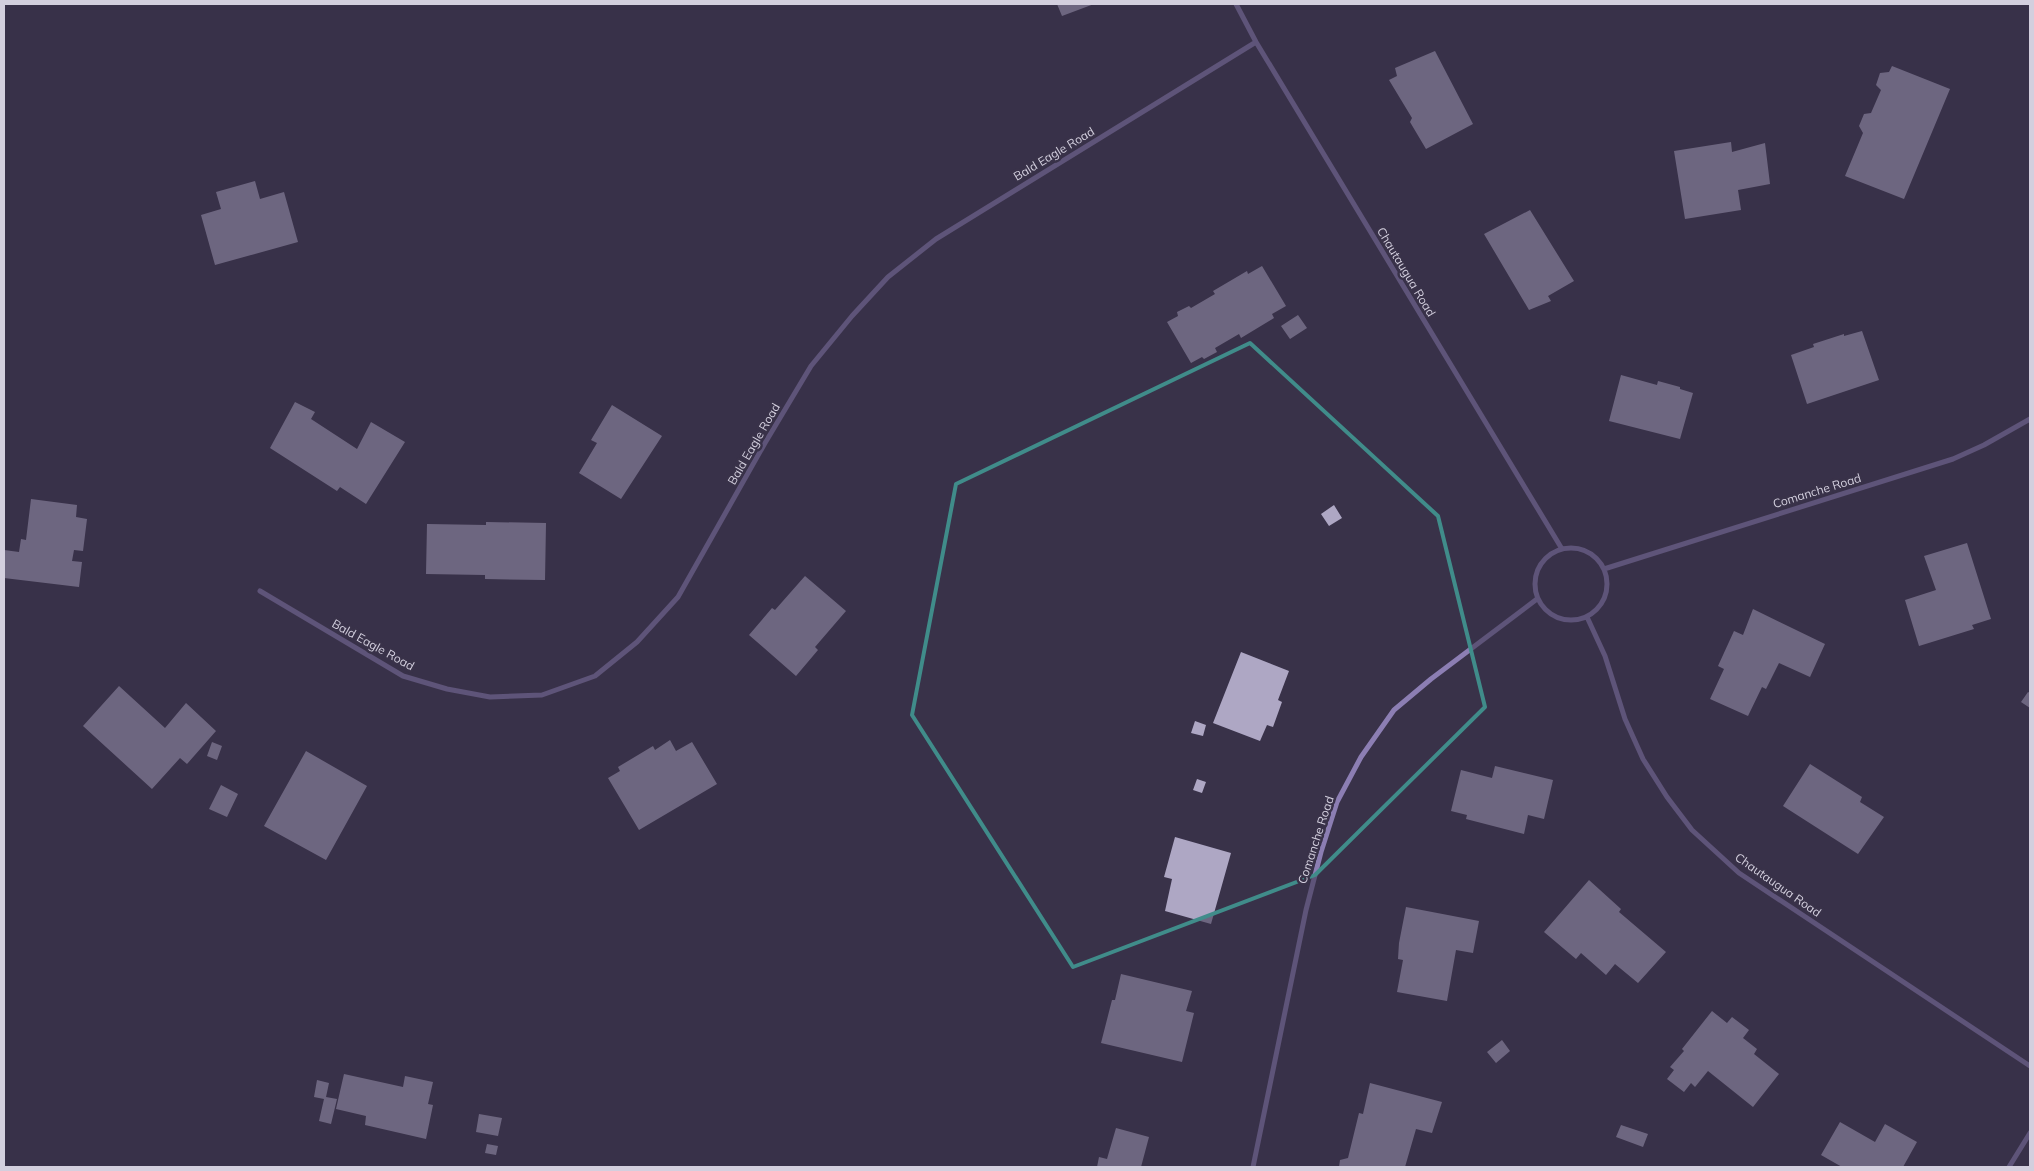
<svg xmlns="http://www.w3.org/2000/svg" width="2034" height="1171" viewBox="0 0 2034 1171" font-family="Mulish,sans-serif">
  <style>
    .building { fill: #aea7c4 }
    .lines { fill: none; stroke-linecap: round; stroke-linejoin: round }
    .street { stroke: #8c7eb3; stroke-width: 5 }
    .marked { fill: none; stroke: #408c8a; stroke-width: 4; stroke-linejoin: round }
    .labels { text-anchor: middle; stroke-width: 5; stroke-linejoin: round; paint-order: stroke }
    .street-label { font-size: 12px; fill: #d3cfde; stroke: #393249 }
  </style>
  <rect width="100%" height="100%" fill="#393249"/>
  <path class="building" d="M1057 4H1094L1062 16Z
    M1435 51 1473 124 1426 149 1410 122 1412 118 1389 80 1397 76 1395 68Z
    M1892 66 1950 89 1904 199 1845 176 1863 133 1859 126 1864 114 1871 113 1881 90 1876 85 1880 73 1889 72Z
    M1731 142 1732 152 1765 143 1770 184 1738 190 1741 210 1685 219 1674 151Z
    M255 181 260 199 284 192 298 242 215 265 201 215 221 209 216 192Z
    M1530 210 1574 281 1548 296 1551 301 1529 310 1484 234Z
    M1262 266 1286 306 1272 314 1274 318 1241 338 1239 334 1215 348 1217 352 1204 359 1202 357 1191 363 1167 322 1178 316 1177 312 1189 306 1191 308 1215 294 1213 291 1247 271 1248 274Z
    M1298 315 1307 328 1290 339 1281 326Z
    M1862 331 1879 380 1807 404 1791 355 1814 347 1813 344 1844 334V336Z
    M1621 375 1657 385 1658 381 1680 387V389L1693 393 1680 439 1609 421Z
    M295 402 315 412 311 419 357 449 371 422 405 442 366 504 340 487 337 491 270 448Z
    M612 405 662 436 621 499 579 473 597 443 591 440Z
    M31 499 77 505 76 517 87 519 83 551 74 550 72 561 82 562 79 587 4 578V550L19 552 21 539 26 540Z
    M1334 505 1342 518 1329 526 1321 514Z
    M486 522 546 523 545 580 485 579V575L426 574 427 524 486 525Z
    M1967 543 1991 619 1972 625 1974 629 1919 646 1905 600 1936 590 1924 556Z
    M805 576 846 611 815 647 818 650 796 676 749 635 772 608 775 610Z
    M1753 609 1825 644 1810 677 1779 663 1766 689 1762 687 1748 716 1710 699 1724 669 1718 666 1734 631 1743 635Z
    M1241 652 1289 671 1278 700 1282 702 1273 727 1267 725 1260 741 1213 723Z
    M119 686 165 728 186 703 216 731 187 764 180 758 152 789 83 726Z
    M2028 692 2030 693V708L2021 702Z
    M1195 721 1206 725 1203 736 1191 733Z
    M670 740 676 751 692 742 717 784 639 830 608 778 620 771 618 767 653 746 655 750Z
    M212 742 222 746 217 760 207 756Z
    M306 751 367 786 326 860 264 826Z
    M1810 764 1862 797 1860 802 1884 817 1858 854 1783 806Z
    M1495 766 1553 780 1544 819 1528 815 1524 834 1466 819 1467 815 1451 811 1461 770 1492 778Z
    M1197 779 1206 782 1202 793 1193 790Z
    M221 785 238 794 227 817 209 809Z
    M1175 837 1231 853 1211 924 1165 911 1172 879 1164 877Z
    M1589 880 1621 909 1619 912 1666 952 1638 983 1615 964 1606 975 1581 953 1576 959 1544 932Z
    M1406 907 1479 921 1473 953 1456 950 1447 1001 1397 992 1403 960 1398 959 1399 943Z
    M1121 974 1192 991 1186 1011 1194 1013 1182 1062 1101 1043 1112 1000H1115Z
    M1712 1011 1727 1023 1732 1017 1749 1030 1743 1038 1757 1049 1754 1054 1779 1074 1753 1107 1708 1071 1695 1087 1691 1083 1684 1092 1667 1079 1674 1070 1670 1067 1684 1051 1682 1049Z
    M1502 1040 1510 1051 1496 1063 1487 1052Z
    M344 1074 403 1087 405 1076 433 1082 428 1104 433 1105 426 1139 365 1125 366 1116 336 1109Z
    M317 1080 329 1083 326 1097 337 1099 331 1124 319 1121 324 1099 314 1097Z
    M1370 1083 1442 1102 1432 1133 1416 1129 1405 1167H1339L1340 1160 1348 1158 1359 1113 1363 1114Z
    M479 1114 502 1118 498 1136 476 1132Z
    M1840 1122 1875 1142 1885 1124 1917 1142 1903 1167H1842L1821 1155Z
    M1621 1125 1648 1134 1643 1147 1616 1137Z
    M1116 1128 1149 1137 1141 1167H1097L1099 1157 1107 1159Z
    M487 1144 498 1146 496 1155 485 1153Z"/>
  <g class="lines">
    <path class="street" d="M1236 4 1256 42 1562 549
      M1535 584a36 36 0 1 1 72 0a36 36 0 1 1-72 0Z
      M1604 569 1953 459 1984 445 2030 419
      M260 591 403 676 447 689 490 697 542 695 595 676 637 642 678 597 765 443 811 366 852 316 888 277 936 239 1256 42
      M1587 617 1605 656 1625 719 1643 759 1667 797 1692 830 1739 873 2030 1066
      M1253 1167 1306 910 1321 852 1337 802 1361 757 1394 710 1431 679 1537 599
      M2009 1167 2030 1133"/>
  </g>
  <path d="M0 0H2034V1171H0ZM1250 343 1438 516 1485 707 1315 875 1073 967 912 715 956 484Z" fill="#393249" fill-opacity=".55" fill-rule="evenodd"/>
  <path class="marked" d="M1250 343 1438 516 1485 707 1315 875 1073 967 912 715 956 484Z"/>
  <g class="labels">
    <g class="street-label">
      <text transform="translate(1054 154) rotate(-31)" y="4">Bald Eagle Road</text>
      <text transform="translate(1406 272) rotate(59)" y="4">Chautaugua Road</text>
      <text transform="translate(754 444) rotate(-60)" y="4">Bald Eagle Road</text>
      <text transform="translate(1817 491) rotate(-17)" y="4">Comanche Road</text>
      <text transform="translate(373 645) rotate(29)" y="4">Bald Eagle Road</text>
      <text transform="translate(1316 840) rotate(-72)" y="4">Comanche Road</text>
      <text transform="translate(1778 885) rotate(35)" y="4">Chautaugua Road</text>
    </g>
  </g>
  <rect width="2034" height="1171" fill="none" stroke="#d3cfde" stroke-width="10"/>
</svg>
